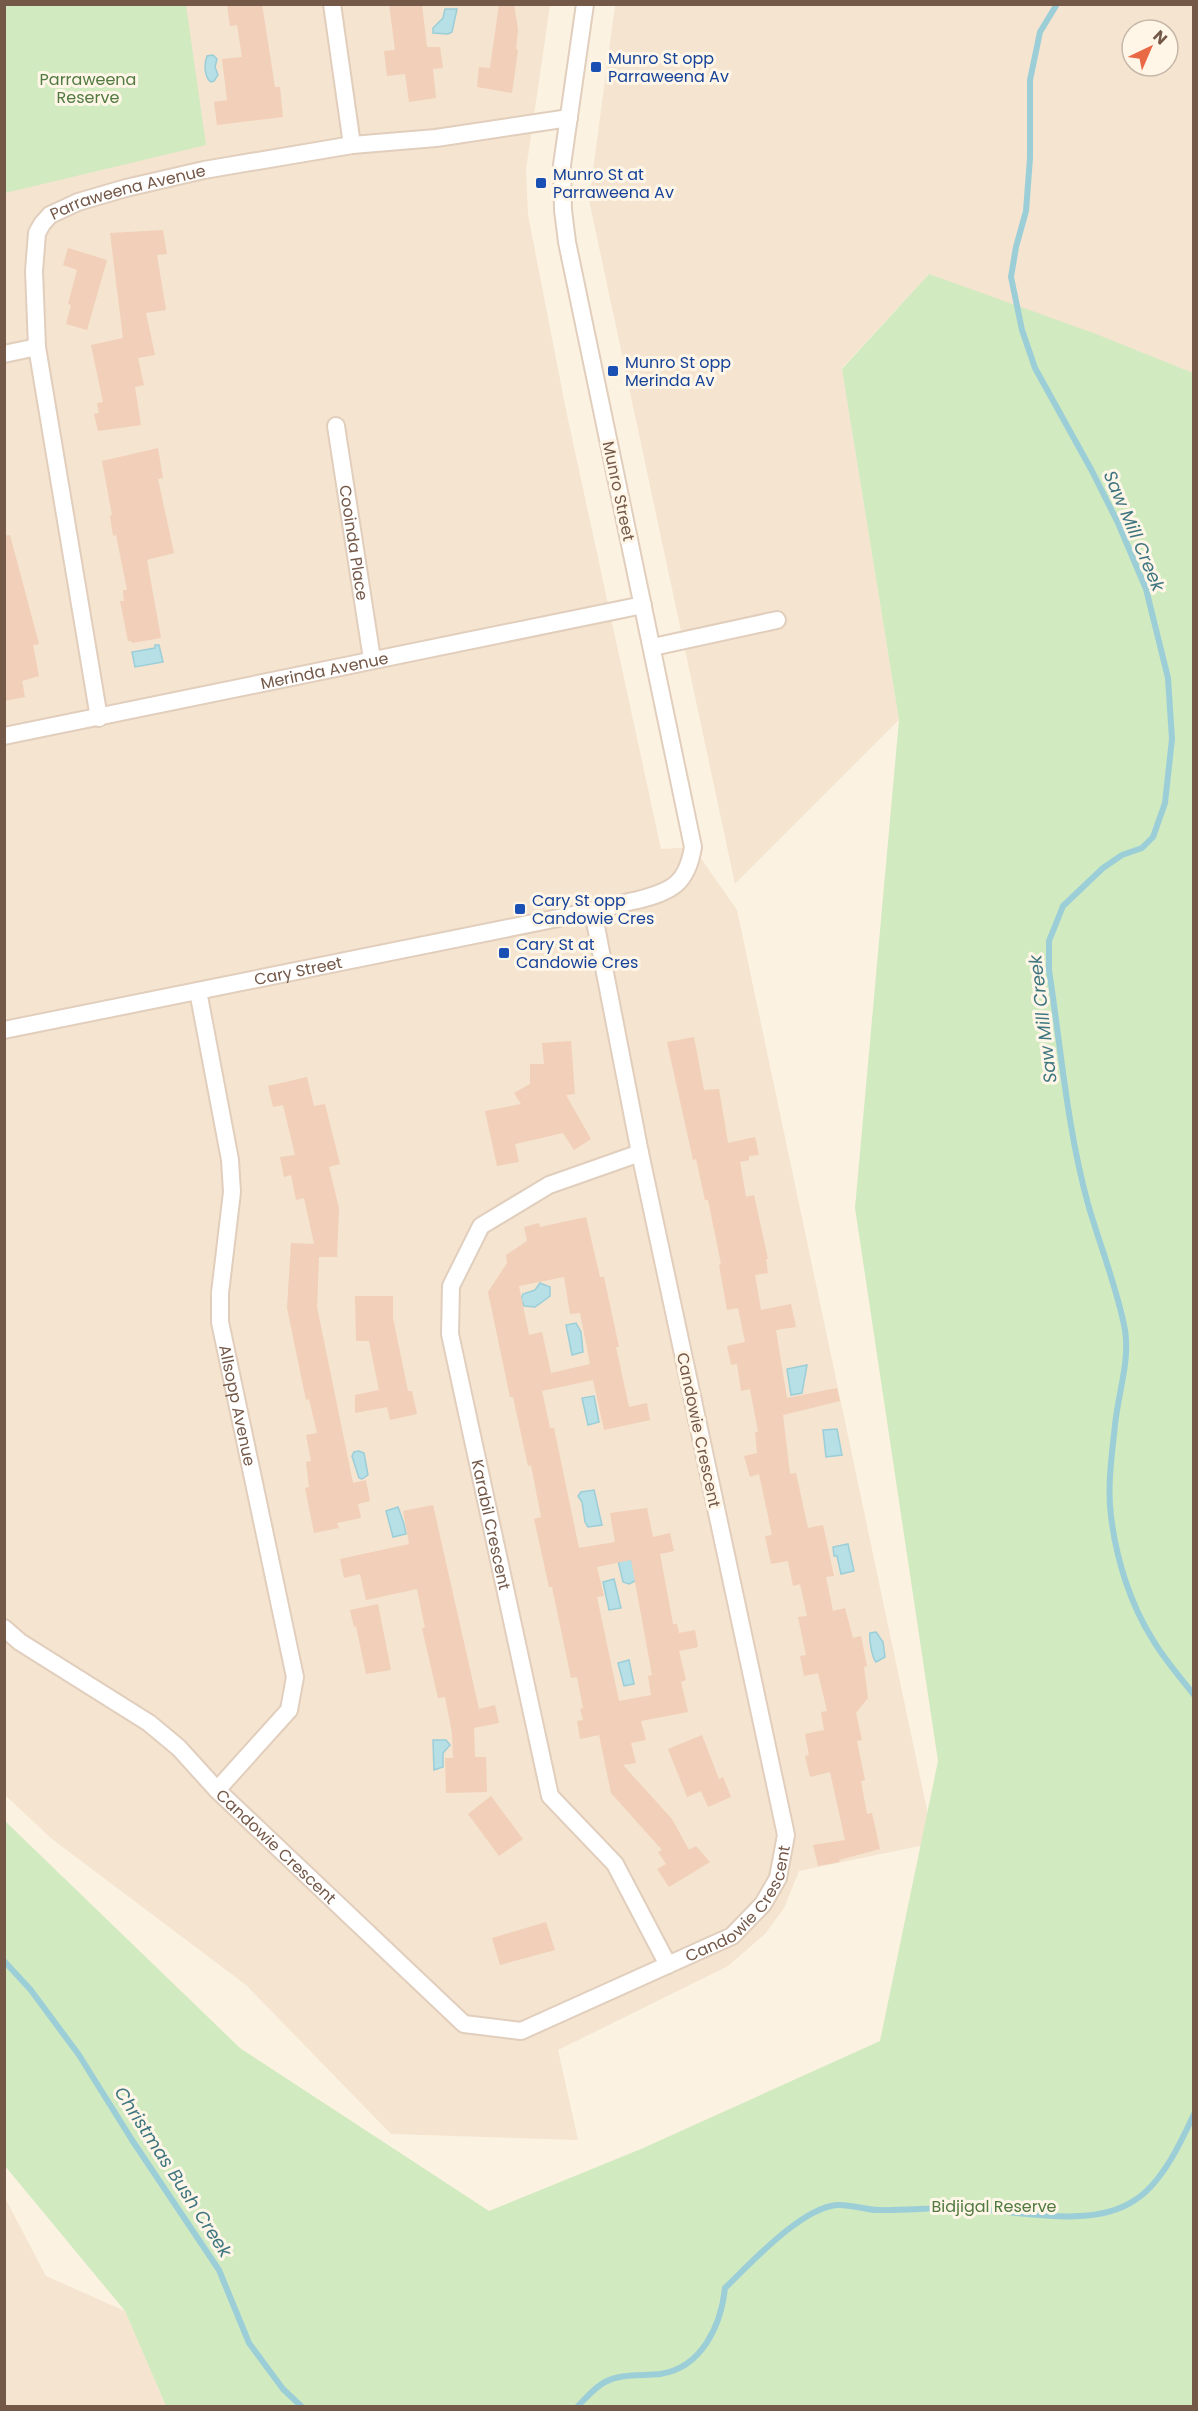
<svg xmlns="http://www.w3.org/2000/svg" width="1198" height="2411" viewBox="0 0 1198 2411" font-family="Poppins,sans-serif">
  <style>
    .residential { fill: #f4e4d0; fill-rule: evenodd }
    .green { fill: #d1eac0 }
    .water { fill: #b6dfe6; stroke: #9cced8; stroke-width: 1.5 }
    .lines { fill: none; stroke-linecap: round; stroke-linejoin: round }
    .stream { stroke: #9cced8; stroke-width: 6 }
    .building { fill: #f2cfb8; fill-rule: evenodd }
    .minor-casing { stroke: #e1cebd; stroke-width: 20 }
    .minor { stroke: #fff; stroke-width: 16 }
    .transit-dot { fill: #1a4fb4; stroke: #fff6e8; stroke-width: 2 }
    .labels { text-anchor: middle; stroke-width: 6; stroke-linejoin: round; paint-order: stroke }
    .transit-label { font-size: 16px; fill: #164399; stroke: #fff6e8; text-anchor: start }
    .park-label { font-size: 16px; fill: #517a40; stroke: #fff6e8 }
    .street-label { font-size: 16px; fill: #745848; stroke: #fff6e8 }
    .water-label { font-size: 18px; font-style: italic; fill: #3f7681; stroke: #fff6e8 }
  </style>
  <rect width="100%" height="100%" fill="#fcf2e1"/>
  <path class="residential" d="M4 5H550L526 170 528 215 566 410 661 849 693 847 737 910 934 1843 799 1871 784 1908 765 1934 728 1966 558 2050 578 2140 391 2134 246 1985 52 1839 5 1795Z
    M615 5H1193V376L929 274 842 368 899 720 735 884 589 200ZM1132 30H1168V66H1132Z
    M4 2196 46 2276 125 2311 166 2406H5Z"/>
  <path class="green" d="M4 5H186L206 145 5 193Z
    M929 274 1096 334 1193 373V2406H166L125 2311 5 2166V1821L240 2048 489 2211 641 2149 880 2041 938 1761 855 1208 899 720 842 369Z"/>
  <path class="water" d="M445 9H457L452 32 448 34 433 33V28L443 18Z
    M213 55 217 59 215 67 218 75 214 81 211 82C204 77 204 64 207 56Z
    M155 645H159L163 662 135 667 132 652 155 648Z
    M540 1283 550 1287V1296L535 1307 524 1306 521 1299 523 1294 535 1290Z
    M576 1323 581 1332 583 1352 572 1355 566 1325Z
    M807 1365 802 1393 791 1395 787 1369Z
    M594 1396 599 1422 588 1425 582 1398Z
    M837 1429 842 1455 826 1457 823 1430Z
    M359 1451 364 1453 368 1475 362 1479 359 1478 352 1456 354 1452Z
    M594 1490 602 1525 588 1527 585 1522 582 1502 578 1496 581 1492Z
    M398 1507 404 1524 406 1534 393 1537 386 1511Z
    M848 1544 854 1571 841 1574 837 1556H834L833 1547Z
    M630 1554 637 1580 629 1584 623 1582 617 1556Z
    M614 1579 621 1608 609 1610 603 1582Z
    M876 1632 883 1642 885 1657 876 1662C872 1658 869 1640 870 1633Z
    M629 1660 634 1684 624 1686 618 1663Z
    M446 1740 450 1745 443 1753V1767L434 1770 433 1740Z"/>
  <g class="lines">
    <path class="stream" d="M1057 4 1040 32 1030 80V158L1026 211 1016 247 1011 277 1022 330 1035 368 1092 471 1118 523 1146 589 1168 678 1172 739 1165 803 1153 837 1142 848 1122 855 1103 868 1063 906 1049 941V970C1061 1048 1067 1128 1088 1204 1100 1246 1117 1287 1125 1330 1130 1361 1118 1394 1115 1425 1112 1454 1107 1486 1111 1516 1116 1558 1130 1604 1153 1640 1164 1659 1180 1677 1194 1695
      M4 1961 30 1989 79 2055 132 2140 219 2270 249 2343 283 2389 301 2406
      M578 2406C586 2398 595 2387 605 2382 622 2373 642 2376 660 2374 702 2368 721 2325 725 2288 751 2263 801 2208 837 2205 851 2204 865 2210 878 2210 905 2211 933 2207 960 2208 1011 2209 1090 2231 1135 2200 1162 2183 1181 2142 1194 2114"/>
  </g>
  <path class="building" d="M227 4H262L275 87H280L283 117 217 125 214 102 227 100 222 59 242 57 237 25 230 26Z
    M389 4H422L427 47H440L443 68 433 69 436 98 409 102 405 74 387 76 384 51 395 50Z
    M499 4H514L518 30 516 49 518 50 512 93 477 87 479 67 490 68Z
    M163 230 167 254 157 255 166 310 146 313 155 355 138 358 144 385 135 387 141 425 98 431 94 414 99 413 97 403 103 402 91 345 123 338 110 233Z
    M68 248 107 260 87 330 66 324 71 305 68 304 77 270 63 265Z
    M158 448 163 478 158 479 174 553 147 560 161 638 132 643 131 641H128L120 601H124L123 590H127L116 535 113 536 110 516 112 515 102 461Z
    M10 535 39 644 33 645 39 676 22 681 25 697 4 701V536Z
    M694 1037 704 1090 719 1089 728 1143 755 1137 759 1155 749 1156V1160L740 1162 746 1197 754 1195 768 1259H766L768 1273 755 1275 761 1310 791 1304 796 1327 776 1330 787 1398 837 1388 840 1401 783 1415 790 1474 796 1473 808 1528 823 1525 834 1576 826 1577 833 1611 845 1608 853 1638 861 1636 867 1666 864 1667 868 1698 856 1713 862 1740 857 1741 865 1780 861 1781 867 1814 872 1813 880 1849 839 1860 840 1862 818 1866 813 1845 845 1840 830 1772 810 1777 805 1756 809 1755 805 1734 824 1730 821 1712 827 1711 818 1673 804 1676 800 1656 806 1655 798 1617 807 1616 800 1584 793 1586 788 1561 771 1564 765 1536 772 1535 759 1474 750 1477 744 1456 757 1453 755 1432H758L750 1389 741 1391 737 1364 731 1365 727 1346 745 1342 738 1308 727 1310 719 1265 721 1264 708 1200H705L696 1159 693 1160 667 1042Z
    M571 1041 575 1094 566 1095 591 1139 574 1150 563 1133 515 1144 519 1162 497 1166 485 1111 521 1104 514 1093 530 1084V1064H544L542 1043Z
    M307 1077 314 1106 325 1104 340 1164 329 1167 339 1208 337 1257H319L317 1307 353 1483 366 1480 370 1501 358 1504 361 1518 337 1523 339 1528 314 1533 305 1488 309 1487 306 1462 311 1461 306 1435 317 1433 309 1399 306 1400 287 1308 291 1243 314 1244 304 1198 296 1200 291 1175 284 1177 280 1157 295 1155 283 1105 273 1107 268 1086Z
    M586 1217 600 1277H604L619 1347H616L629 1407 647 1403 650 1420 604 1430 593 1380 542 1391 550 1428H554L579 1548 615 1542 610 1513 647 1508 653 1537 670 1533 674 1551 660 1554 673 1624H677L679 1633 695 1630 698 1647 679 1651 686 1680 681 1682 688 1712 641 1721 646 1740 631 1743 636 1763 623 1765 672 1819 689 1850 696 1846 710 1862 669 1887 657 1869 666 1864 658 1852 662 1850 611 1793 599 1735 580 1739 577 1721 583 1720 580 1709 583 1708 577 1677 571 1678 552 1587H549L534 1519 541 1517 531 1465 528 1466 513 1397H510L488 1292 507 1263 506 1255 527 1241 524 1227 539 1223 540 1227ZM564 1277 570 1314 580 1313 590 1364 551 1373 542 1332 529 1335 519 1286ZM631 1560 652 1675 648 1676 651 1695 619 1701 597 1597 604 1596 597 1567Z
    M355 1296H393V1318L408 1391H412L417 1414 390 1420 387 1407 355 1413V1395L379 1390 369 1341H356Z
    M433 1505 479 1709 495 1705 499 1723 474 1728 475 1757H486L487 1792 446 1793 445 1758H453L452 1733 445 1697 438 1698 422 1628H425L417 1589 366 1600 360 1574 344 1578 340 1559 409 1544 403 1511Z
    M378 1604 391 1670 366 1674 356 1626 354 1627 350 1610Z
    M702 1735 719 1779 723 1777 731 1797 708 1807 701 1791 687 1797 668 1749Z
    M491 1796 523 1839 499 1856 468 1814Z
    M546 1922 555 1950 500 1965 492 1938Z"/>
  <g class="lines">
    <defs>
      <g id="minor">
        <path d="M332 4 352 145"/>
        <path d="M4 354 37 347"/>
        <path id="s1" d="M336 426 372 659"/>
        <path d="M653 647 777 620"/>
        <path id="s2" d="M99 718 37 347 34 271 37 233 42 224 50 215 78 202 126 188 204 170 352 145 436 138 569 118"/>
        <path id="s3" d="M4 736 643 605"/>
        <path id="s4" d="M198 991 230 1160 232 1192 220 1293V1322L295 1677 289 1710 217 1790"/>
        <path id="s5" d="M4 1030 593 911C608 907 623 903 638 900 672 891 687 884 693 847L567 242 563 210 562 165 585 4"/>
        <path id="s6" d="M640 1153 549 1185 481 1226 451 1286 450 1334 550 1796 615 1864 668 1965"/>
        <path id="s7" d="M4 1628 20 1642 149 1723 179 1748 217 1790 464 2024 521 2031 732 1936 763 1904 778 1878 786 1835 640 1153 593 911"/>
      </g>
    </defs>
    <use href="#minor" class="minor-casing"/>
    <use href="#minor" class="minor"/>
  </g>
  <g class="transit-dot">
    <rect x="590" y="61" width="12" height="12" rx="3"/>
    <rect x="535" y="177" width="12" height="12" rx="3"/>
    <rect x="607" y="365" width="12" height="12" rx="3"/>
    <rect x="514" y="903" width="12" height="12" rx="3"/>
    <rect x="498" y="947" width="12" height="12" rx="3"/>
  </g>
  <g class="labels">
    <g class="transit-label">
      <text x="608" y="64">Munro St opp<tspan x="608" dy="18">Parraweena Av</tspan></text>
      <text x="553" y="180">Munro St at<tspan x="553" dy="18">Parraweena Av</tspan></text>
      <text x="625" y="368">Munro St opp<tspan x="625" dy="18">Merinda Av</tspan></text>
      <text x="532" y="906">Cary St opp<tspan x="532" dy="18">Candowie Cres</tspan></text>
      <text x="516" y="950">Cary St at<tspan x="516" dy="18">Candowie Cres</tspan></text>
    </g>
    <g class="park-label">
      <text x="88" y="85">Parraweena<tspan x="88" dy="18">Reserve</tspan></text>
      <text x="994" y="2212">Bidjigal Reserve</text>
    </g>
    <g class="street-label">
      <text dy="6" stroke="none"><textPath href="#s2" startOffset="594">Parraweena Avenue</textPath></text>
      <text transform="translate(619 491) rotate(78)" y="6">Munro Street</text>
      <text dy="6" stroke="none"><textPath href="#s1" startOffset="118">Cooinda Place</textPath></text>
      <text dy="6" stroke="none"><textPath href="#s3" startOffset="327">Merinda Avenue</textPath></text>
      <text dy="6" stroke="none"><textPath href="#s5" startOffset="300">Cary Street</textPath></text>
      <text dy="6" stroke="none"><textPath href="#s4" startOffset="420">Allsopp Avenue</textPath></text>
      <text transform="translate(699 1430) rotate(78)" y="6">Candowie Crescent</text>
      <text dy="6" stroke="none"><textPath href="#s6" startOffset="486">Karabil Crescent</textPath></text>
      <text dy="6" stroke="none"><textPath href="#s7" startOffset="351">Candowie Crescent</textPath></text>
      <text dy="6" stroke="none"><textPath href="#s7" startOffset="927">Candowie Crescent</textPath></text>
    </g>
    <g class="water-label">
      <text transform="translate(1134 531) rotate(67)" y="6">Saw Mill Creek</text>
      <text transform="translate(1043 1019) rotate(-97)" y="6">Saw Mill Creek</text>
      <text transform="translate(173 2172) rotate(57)" y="6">Christmas Bush Creek</text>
    </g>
  </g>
  <rect width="1198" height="2411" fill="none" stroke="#745848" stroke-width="12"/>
  <g transform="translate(1150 48) rotate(44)"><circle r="28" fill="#fff6e8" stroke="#c7b7a8" stroke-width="1.5"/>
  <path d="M0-4.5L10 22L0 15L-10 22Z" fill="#e96944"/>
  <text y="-9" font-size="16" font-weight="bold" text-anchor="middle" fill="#745848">N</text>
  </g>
</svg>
